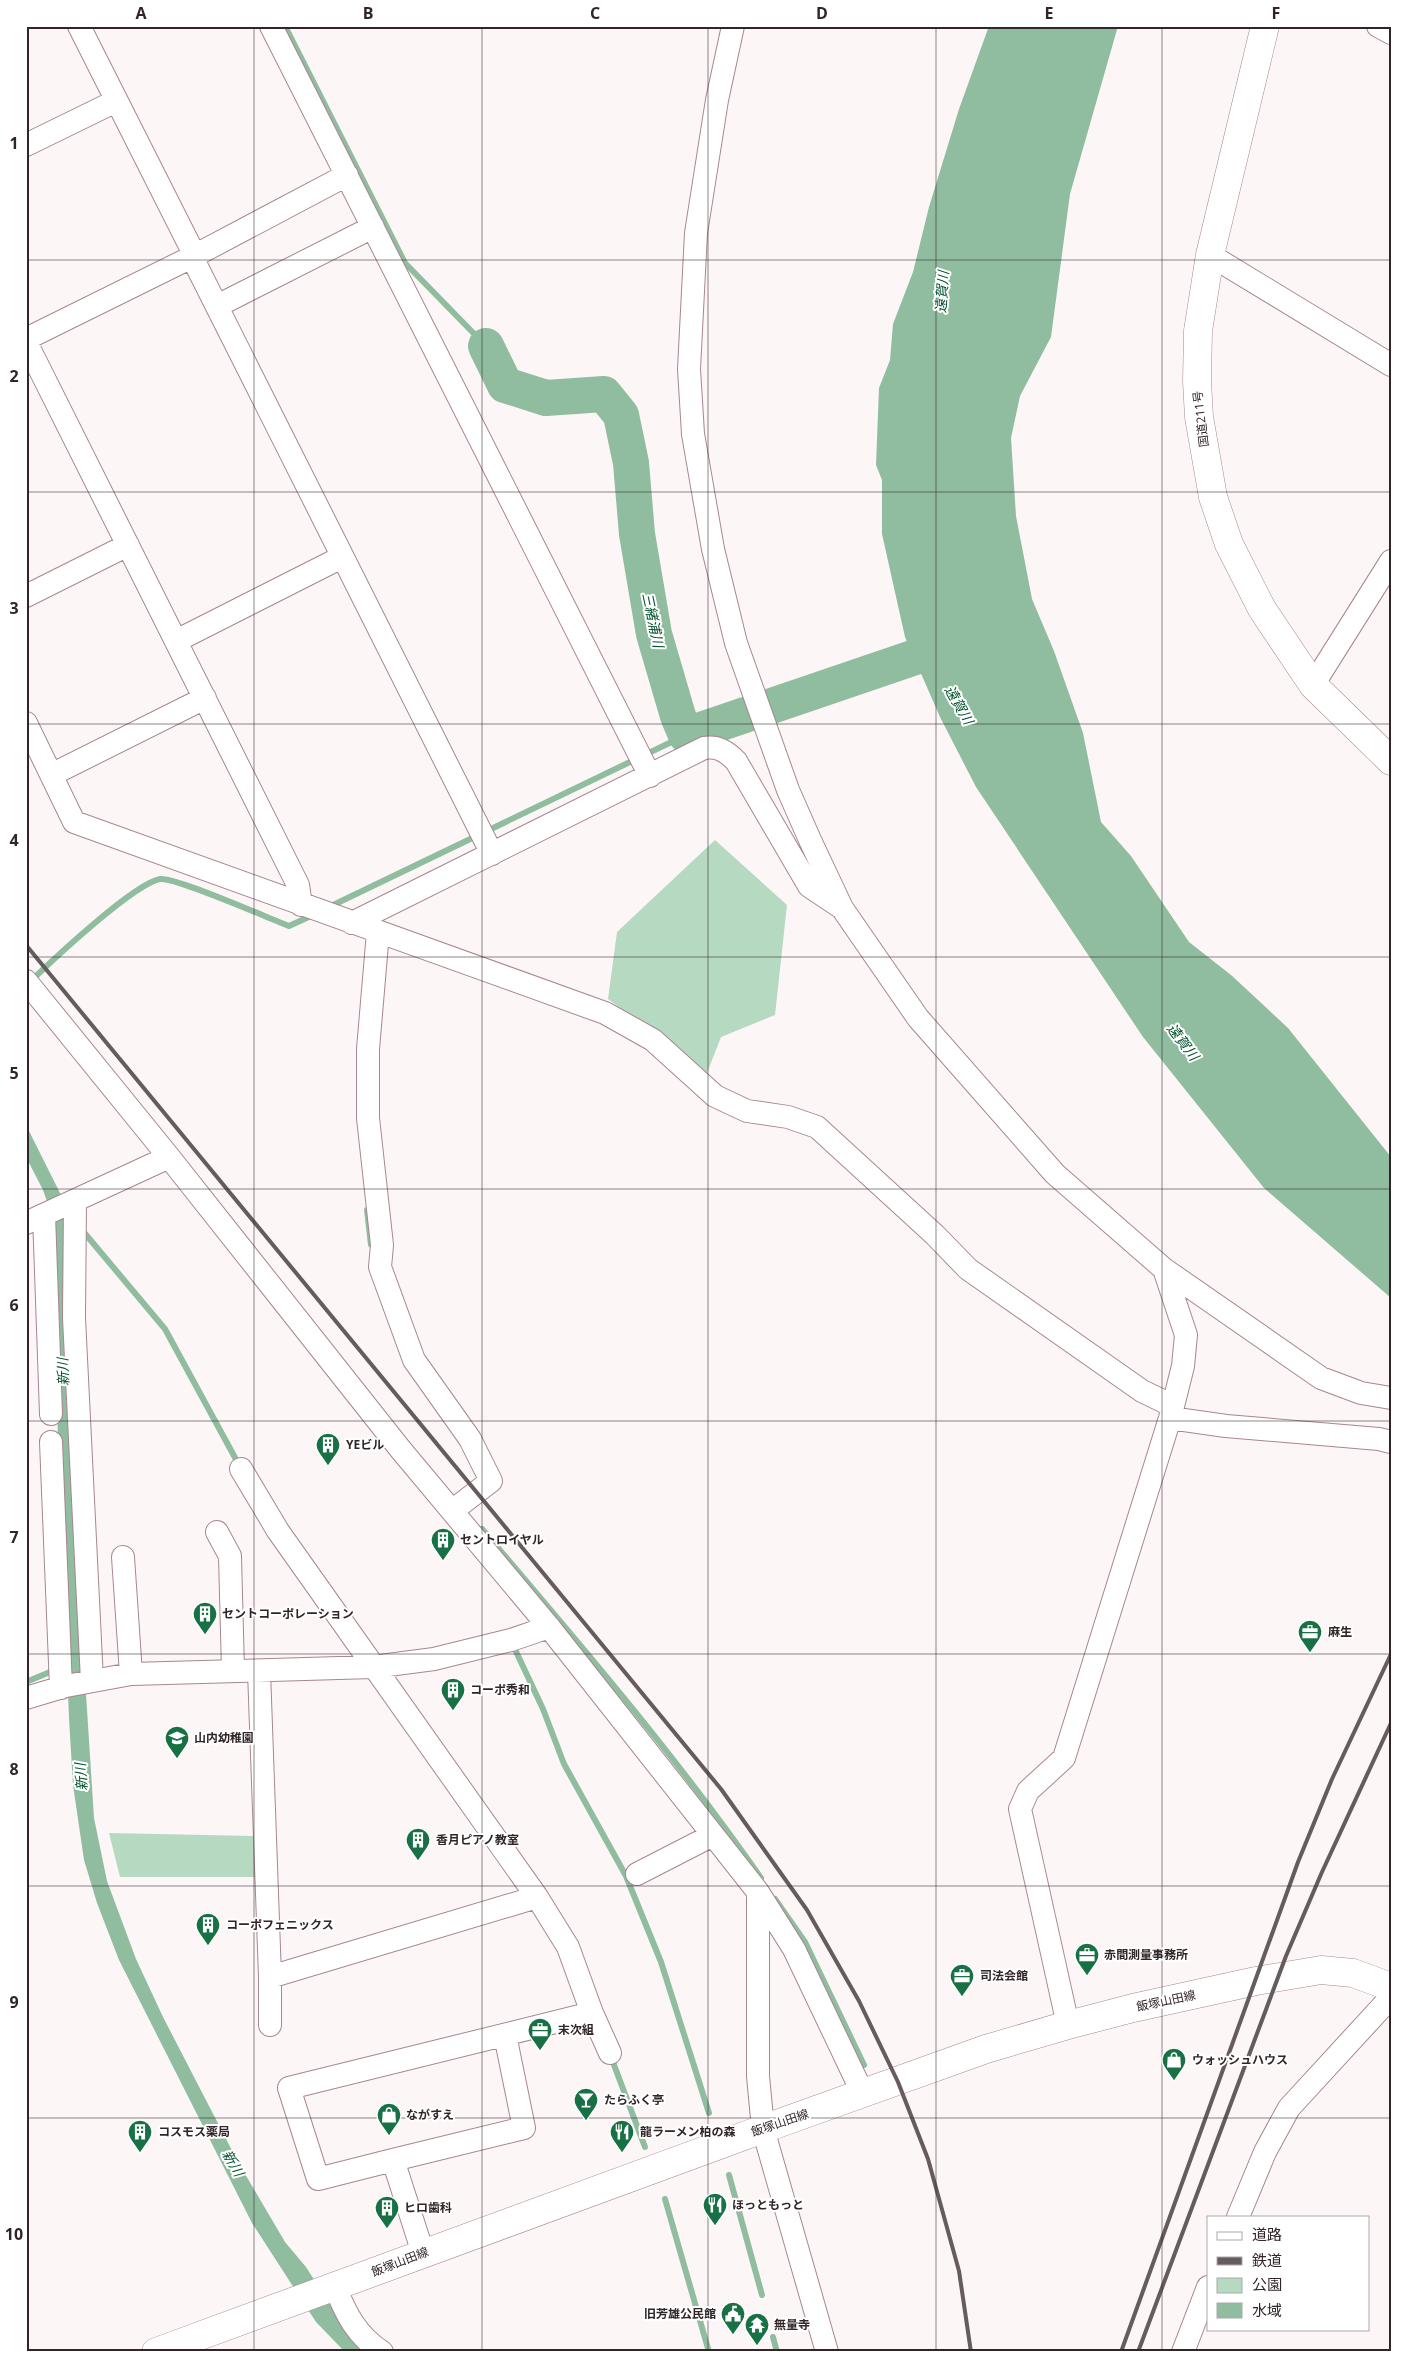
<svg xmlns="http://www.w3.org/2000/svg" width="1417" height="2378" viewBox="0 0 1417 2378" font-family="'Open Sans','Noto Sans JP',sans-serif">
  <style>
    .green { fill: #b5d9c1 }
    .water { fill: #90bc9f }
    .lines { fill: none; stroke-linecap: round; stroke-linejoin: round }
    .stream { stroke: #90bc9f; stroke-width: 6 }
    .river { stroke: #90bc9f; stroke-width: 36 }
    .minor-casing { stroke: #a8868f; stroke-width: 24 }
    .major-casing { stroke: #a8868f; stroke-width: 29 }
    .highway-casing { stroke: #a8868f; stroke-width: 29 }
    .minor { stroke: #fff; stroke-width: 22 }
    .major { stroke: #fff; stroke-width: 28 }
    .highway { stroke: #fff; stroke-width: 28 }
    .rail { stroke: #665b5d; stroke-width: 4 }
    .grid { fill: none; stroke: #322528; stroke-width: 1; stroke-opacity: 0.55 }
    .labels { text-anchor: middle; stroke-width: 4; stroke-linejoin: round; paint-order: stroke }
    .street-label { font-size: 12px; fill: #322528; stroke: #fff }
    .poi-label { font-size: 12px; font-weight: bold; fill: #322528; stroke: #fff; text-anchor: start }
    .water-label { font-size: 14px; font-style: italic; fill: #02512d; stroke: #fff }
    .neatline { fill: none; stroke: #322528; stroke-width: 2 }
    .grid-label { font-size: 16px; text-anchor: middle; font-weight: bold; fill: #322528 }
  </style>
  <rect width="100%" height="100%" fill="#fdf6f7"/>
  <path class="green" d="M715 840 787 905 775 1015 721 1037 707 1073 608 999 617 932Z
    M109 1833 253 1836 256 1877H120Z"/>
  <path class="water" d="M989 26H1118L1070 194 1051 337 1020 396 1011 438 1016 516 1032 599 1054 651 1083 733 1101 822 1131 856 1189 942 1231 975 1288 1028 1391 1157V1298L1264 1188 1143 1037 976 787 940 717 905 637 882 534V480L876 465 879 388 890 360 893 324 913 272 929 207 959 109Z
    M26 1125 64 1201 68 1215 86 1694 94 1818 107 1881 136 1959 163 2017 238 2162 285 2242 306 2267 339 2319 368 2352H345L316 2322 252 2223 119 1960 97 1903 84 1860 73 1785 69 1718 49 1207 43 1190 26 1157Z"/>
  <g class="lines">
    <path class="stream" d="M285 26 405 263 486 346
      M329 907 686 735
      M30 979 35 977C57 956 134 884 160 879 176 877 268 918 289 926L313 915
      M367 1210 371 1245
      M82 1230 165 1329 239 1465
      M482 1529C578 1642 676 1756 761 1878
      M512 1643 543 1709 564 1764 626 1876 661 1962 709 2113
      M26 1682 50 1672
      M775 1899 805 1942 864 2065
      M611 2057 645 2147
      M729 2175 762 2295
      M665 2199 709 2352
      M773 2337 777 2352"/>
    <path class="river" d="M486 346 505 385 546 398 604 394 621 415 631 463 637 534 654 634 678 716 686 735 933 651"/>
    <defs>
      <path id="minor" d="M79 26 195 256
        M271 26 650 776
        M733 26 717 100 696 233 689 369 693 434 713 549 736 643 788 790 810 840 842 908 918 1018 1055 1174 1164 1269 1321 1378 1361 1393 1391 1398
        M1378 26 1391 33
        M26 145 116 101
        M1210 255 1391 365
        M192 257 492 854
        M217 306 373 227
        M26 339 192 257 347 175
        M26 342 298 885 301 905
        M26 596 128 545
        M176 641 342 557
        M1313 685 1391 561
        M26 723 74 822 605 1013 653 1040 715 1096 747 1111 788 1117 817 1127 935 1235 968 1269 1142 1391 1173 1406
        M51 775 205 698
        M352 923 704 748C718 746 726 751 736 761L809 886 842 908
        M378 932 368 1049V1118L382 1245 380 1267 414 1360 470 1439 491 1481 452 1511
        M26 981 169 1157 401 1450 549 1627 758 1892 794 1949 863 2094
        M75 1202 74 1318 92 1681
        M44 1215 51 1414
        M26 1223 169 1157
        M1170 1418 1226 1426 1379 1439 1391 1442
        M51 1442 61 1688
        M241 1469 278 1531 537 1897 568 1947 592 2013 289 2088 318 2179 393 2160 423 2253
        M217 1532 230 1556 233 1671
        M123 1557 131 1674
        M259 1671 270 1977
        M26 1698 66 1686 131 1674 373 1667 434 1659 511 1640 549 1627
        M637 1874 713 1835
        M758 1892V2076L763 2129 827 2352
        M592 2013 610 2053
        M270 2025V1977L537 1897
        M1068 2025 1020 1809 1028 1791 1064 1758 1170 1418 1183 1366 1186 1335 1164 1269
        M393 2160 524 2128 505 2035
        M1238 2217 1265 2152 1289 2108 1391 1997
        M335 2286C345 2313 357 2336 382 2352
        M1183 2352 1208 2287"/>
      <path id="major" d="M156 2352 763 2129 986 2049 1068 2025 1133 2008 1256 1981 1321 1970 1353 1973 1391 1987"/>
      <path id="highway" d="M1265 26 1210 255 1198 331 1197 381 1199 417 1213 497 1229 544 1262 609 1313 685 1391 761"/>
    </defs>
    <use href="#minor" class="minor-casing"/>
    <use href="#major" class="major-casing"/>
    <use href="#highway" class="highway-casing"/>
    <use href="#minor" class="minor"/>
    <use href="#major" class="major"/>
    <use href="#highway" class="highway"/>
    <path class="rail" d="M26 945 721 1789 807 1910 859 2001 898 2082 928 2159 959 2271 971 2352
      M1121 2352 1298 1862 1332 1779 1391 1654
      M1138 2352 1286 1956 1322 1872 1391 1723"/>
  </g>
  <path class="grid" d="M254 26V2352M482 26V2352M708 26V2352M936 26V2352M1162 26V2352M26 260H1391M26 492H1391M26 724H1391M26 957H1391M26 1189H1391M26 1421H1391M26 1654H1391M26 1886H1391M26 2118H1391"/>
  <defs>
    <symbol id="building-pin" viewBox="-11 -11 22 30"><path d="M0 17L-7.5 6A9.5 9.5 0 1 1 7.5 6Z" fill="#187145" stroke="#fff"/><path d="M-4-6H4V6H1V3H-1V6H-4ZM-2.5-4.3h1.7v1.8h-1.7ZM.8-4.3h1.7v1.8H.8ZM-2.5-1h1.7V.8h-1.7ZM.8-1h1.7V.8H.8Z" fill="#fff"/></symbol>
    <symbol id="office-pin" viewBox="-11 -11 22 30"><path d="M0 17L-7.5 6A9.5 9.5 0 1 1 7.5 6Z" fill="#187145" stroke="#fff"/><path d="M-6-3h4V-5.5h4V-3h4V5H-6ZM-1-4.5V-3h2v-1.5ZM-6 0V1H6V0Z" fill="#fff"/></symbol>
    <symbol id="school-pin" viewBox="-11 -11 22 30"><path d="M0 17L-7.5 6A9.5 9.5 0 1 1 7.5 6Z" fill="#187145" stroke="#fff"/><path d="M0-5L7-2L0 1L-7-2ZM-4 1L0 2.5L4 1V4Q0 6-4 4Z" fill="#fff"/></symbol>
    <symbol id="shop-pin" viewBox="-11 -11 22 30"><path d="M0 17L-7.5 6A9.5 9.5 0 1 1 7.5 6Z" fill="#187145" stroke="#fff"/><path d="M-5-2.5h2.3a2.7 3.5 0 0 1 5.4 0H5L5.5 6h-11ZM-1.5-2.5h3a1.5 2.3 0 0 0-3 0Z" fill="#fff"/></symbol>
    <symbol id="bar-pin" viewBox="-11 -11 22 30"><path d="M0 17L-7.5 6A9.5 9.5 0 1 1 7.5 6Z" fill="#187145" stroke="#fff"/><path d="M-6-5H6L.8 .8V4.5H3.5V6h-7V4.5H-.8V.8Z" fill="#fff"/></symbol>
    <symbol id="restaurant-pin" viewBox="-11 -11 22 30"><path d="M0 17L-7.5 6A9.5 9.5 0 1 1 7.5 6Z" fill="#187145" stroke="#fff"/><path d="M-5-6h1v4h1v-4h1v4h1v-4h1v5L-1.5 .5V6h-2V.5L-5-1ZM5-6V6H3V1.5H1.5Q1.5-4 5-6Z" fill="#fff"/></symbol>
    <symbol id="civic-pin" viewBox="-11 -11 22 30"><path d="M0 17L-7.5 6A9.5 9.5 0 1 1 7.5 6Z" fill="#187145" stroke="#fff"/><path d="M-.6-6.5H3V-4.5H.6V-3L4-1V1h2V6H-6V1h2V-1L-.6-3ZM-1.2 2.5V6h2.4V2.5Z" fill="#fff"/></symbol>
    <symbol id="temple-pin" viewBox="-11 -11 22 30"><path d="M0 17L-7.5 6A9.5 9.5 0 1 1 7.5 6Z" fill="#187145" stroke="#fff"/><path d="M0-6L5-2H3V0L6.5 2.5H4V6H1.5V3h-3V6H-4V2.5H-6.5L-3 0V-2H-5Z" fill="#fff"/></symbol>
  </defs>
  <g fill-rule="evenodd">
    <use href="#building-pin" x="314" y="1431" width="28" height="38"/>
    <use href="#building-pin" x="429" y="1526" width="28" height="38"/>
    <use href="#building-pin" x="191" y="1600" width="28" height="38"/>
    <use href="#office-pin" x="1296" y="1618" width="28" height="38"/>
    <use href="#building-pin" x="439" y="1676" width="28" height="38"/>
    <use href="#school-pin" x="163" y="1724" width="28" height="38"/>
    <use href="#building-pin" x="404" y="1826" width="28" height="38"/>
    <use href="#building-pin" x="194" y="1911" width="28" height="38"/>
    <use href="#office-pin" x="1073" y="1941" width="28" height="38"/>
    <use href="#office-pin" x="948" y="1962" width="28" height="38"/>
    <use href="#office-pin" x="526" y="2016" width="28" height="38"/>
    <use href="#shop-pin" x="1160" y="2046" width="28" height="38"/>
    <use href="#bar-pin" x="572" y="2086" width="28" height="38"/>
    <use href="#shop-pin" x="375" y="2101" width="28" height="38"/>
    <use href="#building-pin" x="126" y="2118" width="28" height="38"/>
    <use href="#restaurant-pin" x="608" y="2118" width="28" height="38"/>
    <use href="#restaurant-pin" x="701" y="2191" width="28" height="38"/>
    <use href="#building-pin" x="373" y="2194" width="28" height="38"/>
    <use href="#civic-pin" x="719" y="2300" width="28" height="38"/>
    <use href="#temple-pin" x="743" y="2311" width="28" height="38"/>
  </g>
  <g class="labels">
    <g class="street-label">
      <text transform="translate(1201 419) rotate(-97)" y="4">国道211号</text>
      <text transform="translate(1166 2001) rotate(-12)" y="4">飯塚山田線</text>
      <text transform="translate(780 2123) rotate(-19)" y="4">飯塚山田線</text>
      <text transform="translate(400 2262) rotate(-21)" y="4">飯塚山田線</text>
    </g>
    <g class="poi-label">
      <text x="346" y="1449">YEビル</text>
      <text x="460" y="1544">セントロイヤル</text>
      <text x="222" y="1618">セントコーポレーション</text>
      <text x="1328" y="1636">麻生</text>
      <text x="470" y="1694">コーポ秀和</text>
      <text x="194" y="1742">山内幼稚園</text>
      <text x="436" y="1844">香月ピアノ教室</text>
      <text x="226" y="1929">コーポフェニックス</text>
      <text x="1104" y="1959">赤間測量事務所</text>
      <text x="980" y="1980">司法会館</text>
      <text x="558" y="2034">末次組</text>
      <text x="1192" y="2064">ウォッシュハウス</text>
      <text x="604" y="2104">たらふく亭</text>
      <text x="406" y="2119">ながすえ</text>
      <text x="158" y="2136">コスモス薬局</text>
      <text x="640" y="2136">龍ラーメン柏の森</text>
      <text x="732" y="2209">ほっともっと</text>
      <text x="404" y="2212">ヒロ歯科</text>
      <text x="716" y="2318" text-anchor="end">旧芳雄公民館</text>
      <text x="774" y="2329">無量寺</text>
    </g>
    <g class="water-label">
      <text transform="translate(942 292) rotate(-86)" y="5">遠賀川</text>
      <text transform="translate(653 620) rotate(78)" y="5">三緒浦川</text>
      <text transform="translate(959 705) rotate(60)" y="5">遠賀川</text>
      <text transform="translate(1183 1042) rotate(53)" y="5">遠賀川</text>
      <text transform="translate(63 1372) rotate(-92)" y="5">新川</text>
      <text transform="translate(81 1777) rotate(-94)" y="5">新川</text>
      <text transform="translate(233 2163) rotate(60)" y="5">新川</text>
    </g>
  </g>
  <rect width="1417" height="2378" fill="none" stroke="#ffffff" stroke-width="55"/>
  <rect x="1207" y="2216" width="162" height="115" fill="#ffffff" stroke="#ada8a9"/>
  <rect x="1217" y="2232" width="25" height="8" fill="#ffffff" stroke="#ada8a9"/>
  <text x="1252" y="2240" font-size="15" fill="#322528">道路</text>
  <rect x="1217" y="2257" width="25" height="8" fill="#665b5d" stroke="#ada8a9"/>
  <text x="1252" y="2266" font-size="15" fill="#322528">鉄道</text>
  <rect x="1217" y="2278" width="25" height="15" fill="#b5d9c1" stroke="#ada8a9"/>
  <text x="1252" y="2290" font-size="15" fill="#322528">公園</text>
  <rect x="1217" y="2303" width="25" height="15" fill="#90bc9f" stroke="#ada8a9"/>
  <text x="1252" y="2316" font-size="15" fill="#322528">水域</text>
  <rect x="28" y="28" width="1362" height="2322" class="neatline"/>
  <g class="grid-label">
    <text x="141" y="19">A</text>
    <text x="368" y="19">B</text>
    <text x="595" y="19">C</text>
    <text x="822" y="19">D</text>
    <text x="1049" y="19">E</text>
    <text x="1276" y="19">F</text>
    <text x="14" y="149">1</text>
    <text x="14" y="382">2</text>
    <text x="14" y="614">3</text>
    <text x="14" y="846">4</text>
    <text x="14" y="1079">5</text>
    <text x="14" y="1311">6</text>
    <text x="14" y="1543">7</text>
    <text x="14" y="1775">8</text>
    <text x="14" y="2008">9</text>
    <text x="14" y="2240">10</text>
  </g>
</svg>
